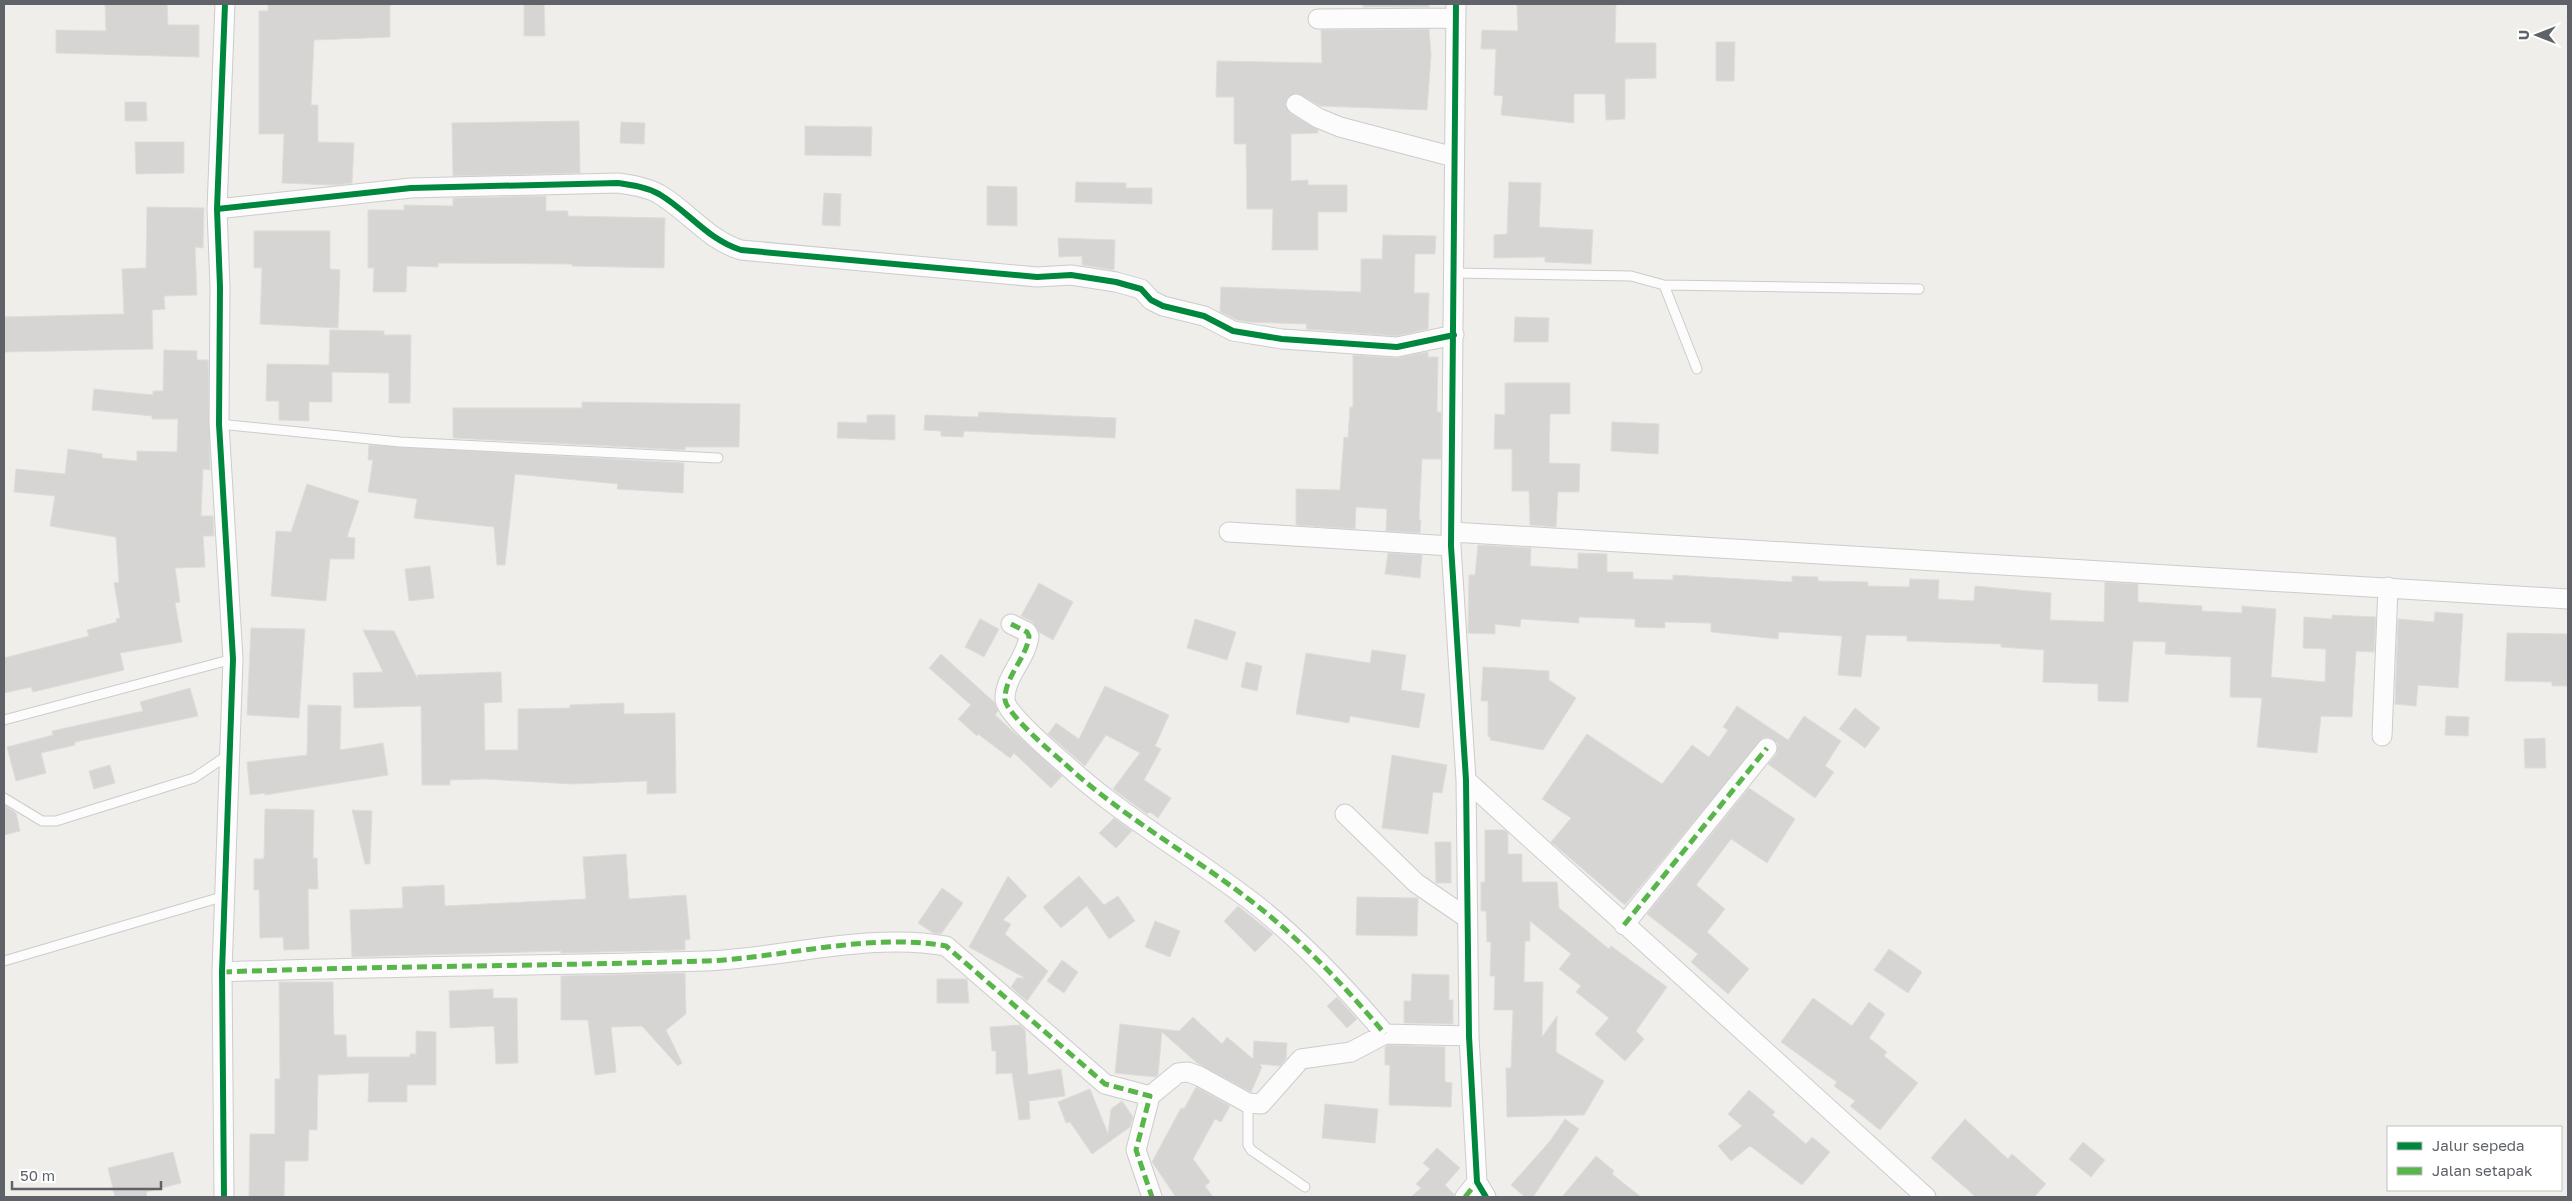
<svg xmlns="http://www.w3.org/2000/svg" width="2572" height="1201" viewBox="0 0 2572 1201" font-family="'Golos Text',sans-serif">
  <style>
    .building { fill: #d6d5d3; stroke: #deddd9 }
    .lines { fill: none; stroke-linecap: round; stroke-linejoin: round }
    .service-casing { stroke: #cbcccc; stroke-width: 11 }
    .minor-casing { stroke: #cbcccc; stroke-width: 21 }
    .service { stroke: #fdfcfc; stroke-width: 9 }
    .minor { stroke: #fdfcfc; stroke-width: 19 }
    .quiet { stroke: #58b549; stroke-width: 5; stroke-dasharray: 10 5; stroke-linecap: butt }
    .cycleway-casing { stroke: #fff; stroke-width: 9 }
    .cycleway { stroke: #00873e; stroke-width: 6 }
  </style>
  <rect width="100%" height="100%" fill="#efeeea"/>
  <path class="building" d="M105 4H167L168 25H199V57L56 53V30L106 31Z
    M268 4H390V37L314 40 311 105H318V142L354 143 352 183 334 185 282 183 284 134H259V11H268Z
    M524 4H544L545 36H524Z
    M1363 4H1429V7H1363Z
    M1517 4H1616L1615 43H1656V78L1625 79V119L1606 120 1605 94H1574V123L1501 115 1503 96 1494 95 1496 49H1481L1482 30 1518 31Z
    M1429 29 1431 55 1427 110 1320 106 1297 93 1287 98 1285 104 1290 113 1318 130V133L1291 134V181L1308 180V185H1347V212H1318V250H1272L1273 209H1247L1246 144H1234V97H1216L1217 61 1322 63 1321 30Z
    M1716 42H1735L1734 81H1716Z
    M125 102H146L147 121H125Z
    M579 121 580 173 453 176 452 123Z
    M621 122 645 123 644 144 620 143Z
    M805 126 872 127 871 156 805 155Z
    M135 142H184V173L136 174Z
    M1076 182 1126 183V188H1152V204L1075 202Z
    M1509 182 1541 183 1539 227 1593 230 1591 264 1545 262V257L1494 258V235L1507 234Z
    M987 186 1017 187V226L987 225Z
    M824 193 841 194 840 226 822 225Z
    M546 196V211H568V216L665 218 664 268 572 266V264L438 263V267L407 266 406 292H373L374 268H368V210H404V205L453 206V198Z
    M147 207 204 208 203 248 195 247 197 295 164 296 165 309 152 310 153 349 4 352V317L124 314 122 269 146 268Z
    M254 231H330V269L340 270 338 328 260 324 262 268H254Z
    M1383 235 1436 236 1435 254H1415L1414 293H1429L1428 329 1396 336 1306 329 1307 324 1248 322 1237 320 1220 312 1221 287 1361 292V259H1382Z
    M1058 238 1115 240 1114 270 1082 265V256L1059 257Z
    M1515 317 1549 318 1548 342H1514Z
    M330 330 384 331V335H411L410 403H389V373L332 372V402H309V421L279 420V401H266L267 364 329 365Z
    M164 350 197 351V360H208L210 470 203 469 201 516H213L214 536H203L205 567 175 568 180 602 175 603 182 642 120 653 124 670 33 692 31 687 4 693V658L89 636 87 630 117 622 116 619 120 618 114 583 119 582 116 537 50 526 55 496 14 492 16 469 65 474 68 449 102 454V458L137 461V451L177 452 178 419H152V416L92 410 94 389 153 395V391H163Z
    M1428 352V357H1438L1437 412H1441V459H1422L1419 520H1421L1420 533 1386 531 1387 509 1356 507 1355 529 1296 525V489L1340 490 1344 437 1348 438 1350 407H1353V355L1396 358Z
    M1505 383H1570V414H1550L1549 463 1580 464 1579 492H1558L1556 527 1530 525 1529 491H1512V449H1494L1495 414 1505 415Z
    M582 402 740 404 739 447H685V450L453 438V408H582Z
    M979 412 1116 418 1115 438 964 431 963 437 941 436V431L924 430 925 415 978 417Z
    M867 415H895V440L837 438 838 422 867 423Z
    M1612 422 1659 424 1658 454 1611 451Z
    M369 445 684 463 683 493 617 489 618 484 515 474 505 565H497L494 527 414 518 417 499 368 492 373 460H368Z
    M307 484 359 501 347 537 355 538 354 559H330L326 601 271 596 276 531 291 532Z
    M1478 545 1531 548 1530 566 1578 569V553L1607 554V572H1633V579L1673 580V575L1792 582V576L1818 577V581L1868 582V586L1909 587 1910 579 1939 580 1938 599 1974 601 1975 586 2051 593 2050 620 2104 622 2105 582 2138 584V602L2202 606V611L2242 613V606L2276 609 2271 677 2325 682 2326 649 2303 648 2304 617 2332 619V615L2376 617 2374 652 2356 651 2352 717 2321 716 2317 753 2257 747 2262 698 2230 697 2231 657 2165 654 2166 642 2133 641 2128 702 2098 701V684L2043 682 2044 650 2001 647V644L1907 641V636L1866 635 1861 677 1838 675 1842 636 1779 632 1778 639 1711 632V623L1665 622V628L1635 627V619L1579 617V623L1521 619 1520 627 1495 624V634L1468 633 1469 575H1475Z
    M1388 553 1422 555 1420 578 1385 574Z
    M430 566 434 598 409 601 405 569Z
    M1039 583 1073 602 1053 640 1039 632 1033 622 1021 616Z
    M2435 612 2463 614 2458 688 2418 685 2416 706 2395 704 2398 619 2434 622Z
    M980 619 999 629 984 657 965 647Z
    M1195 619 1236 632 1227 660 1187 648Z
    M251 628 305 629 299 718 247 715Z
    M363 630 394 631 418 680 417 675 501 672 502 702 484 703 485 750H518V709L570 708V705L624 703V714L675 713 676 793 647 794V781L571 784 485 779 450 780V785H422L421 706 354 708 353 673 383 672Z
    M2507 633 2568 634V686H2552V682L2505 681Z
    M1372 650 1406 655 1401 690 1425 694 1419 728 1350 716 1349 723 1296 714 1306 653 1370 663Z
    M941 654 994 702 998 711 995 715 1062 776 1051 788 1014 753 1010 758 978 734 977 736 958 719 971 705 929 668Z
    M1246 662 1262 666 1257 691 1241 687Z
    M1483 667 1549 671V680L1576 698 1543 750 1490 740 1491 737H1488V701H1481Z
    M1105 686 1169 715 1155 746 1161 749 1144 780 1171 798 1158 818 1150 812 1147 814 1113 789 1140 753 1106 735 1085 766 1048 734 1056 723 1079 739Z
    M190 688 198 716 75 742V745L41 753 46 773 16 781 7 747 53 735 52 731 143 711 140 702Z
    M308 705 341 706 340 750 383 743 388 775 265 795V793L250 795 247 762 307 755Z
    M1737 706 1788 740 1804 716 1841 741 1825 766 1834 772 1815 798 1768 764 1776 755 1778 744 1769 737 1763 738 1625 905 1551 842 1571 818 1542 799 1587 734 1662 784 1692 745 1709 757 1728 730 1723 727Z
    M1855 708 1880 728 1865 748 1839 729Z
    M2446 716 2469 717 2468 736 2445 735Z
    M2545 738 2546 768H2525L2524 739Z
    M1392 755 1447 765 1442 793 1433 792 1428 834 1382 828Z
    M110 765 115 783 94 789 89 771Z
    M1749 788 1795 819 1767 863 1731 839 1696 885 1725 909 1707 932 1749 969 1728 994 1691 962 1698 954 1647 914Z
    M4 805 16 813 20 831 4 835Z
    M265 809 314 810 313 858H317L318 889H308L309 949 284 950 283 937 260 938 259 890H254V859H264Z
    M352 810 372 811 370 864H365Z
    M1114 818 1132 831 1116 848 1099 833Z
    M1485 830H1504L1508 833V854H1522V882H1557L1559 908 1609 949 1611 946 1667 987 1636 1031 1644 1039 1625 1061 1595 1034 1609 1018 1576 992 1581 986 1559 969 1571 954 1530 921V941H1525L1524 982H1543L1542 1037 1557 1016 1556 1052 1604 1081 1584 1115 1507 1117 1506 1068H1511L1513 1010H1494L1495 976H1490L1491 942H1487L1486 911H1481V882H1485Z
    M1435 842H1451V883H1436Z
    M626 854 629 899 686 895 690 939 685 940V950L561 953V951L352 957 350 910 403 908 402 887 444 885 445 906 586 899 583 857Z
    M1008 876 1027 896 1003 920 1011 924 1005 934 1048 971 1027 1001 1011 987 1017 978H1025L969 947Z
    M1079 876 1104 905 1118 896 1135 921 1109 939 1087 906 1061 928 1043 907Z
    M942 888 963 903 941 934 933 933 918 923Z
    M1357 897 1418 898 1417 936 1356 935Z
    M1238 906 1273 934 1255 952 1224 921Z
    M1155 921 1180 931 1170 957 1145 947Z
    M1889 949 1922 972 1908 993 1874 970Z
    M1062 960 1078 972 1064 993 1047 981Z
    M685 973 686 1014 666 1030 682 1063 678 1066 642 1026 611 1027 616 1072 595 1075 588 1020H561V976Z
    M1412 974 1449 975V1000H1453V1024L1404 1023V1001H1411Z
    M937 979H967L969 1003H937Z
    M279 982H333L334 1035H346L347 1057H410V1054H416V1031L436 1032V1085H407V1102H368L369 1073 318 1075 317 1130H309L308 1161H285L284 1197H249L250 1134H275V1079H280Z
    M493 989V998H517L518 1063 496 1064 494 1026 450 1028 449 991Z
    M1337 997 1357 1019 1347 1028 1327 1006Z
    M1813 998 1852 1026 1869 1002 1885 1014 1869 1038 1887 1052 1884 1056 1918 1083 1880 1130 1850 1106 1855 1101 1834 1086 1837 1082 1781 1042Z
    M1193 1017 1222 1044 1227 1037 1253 1059 1254 1041 1287 1043 1286 1059 1280 1066 1259 1064 1262 1067 1251 1092 1197 1063 1162 1032 1158 1075 1155 1077 1115 1073 1120 1024 1179 1031Z
    M1020 1025 1025 1030 1028 1075 1061 1069 1065 1096 1029 1101 1030 1119 1019 1120 1012 1073 996 1074V1051H992L990 1027Z
    M1388 1045 1445 1047V1082L1452 1083 1451 1107 1389 1105 1390 1065H1385V1047Z
    M1196 1087 1230 1106 1221 1122 1215 1119 1193 1159 1210 1182 1205 1186 1213 1197H1176L1152 1162 1181 1108 1184 1109Z
    M1090 1089 1108 1134 1111 1109 1122 1101 1133 1117 1130 1127 1092 1154 1070 1122 1066 1123 1058 1102Z
    M1749 1090 1775 1112 1772 1115 1806 1144 1812 1137 1830 1152 1802 1185 1750 1146 1731 1161 1718 1146 1742 1126 1728 1114Z
    M1325 1104 1378 1109 1375 1143 1322 1138Z
    M1565 1119 1579 1129 1533 1197H1525L1511 1185 1550 1141Z
    M1965 1119 2008 1159 2012 1154 2046 1184 2034 1197H1976L1931 1158Z
    M2083 1142 2105 1160 2091 1177 2069 1159Z
    M1437 1148 1460 1168 1445 1185 1454 1194V1197H1411L1421 1188 1416 1184 1430 1169 1423 1163Z
    M173 1152 181 1183 146 1192 147 1197H115L108 1168Z
    M1596 1156 1614 1171 1612 1174 1641 1197H1562Z"/>
  <g class="lines">
    <defs>
      <path id="service" d="M1454 273 1631 276 1664 285 1697 369
        M1664 285 1919 289
        M219 424 400 442 718 458
        M4 720 233 659
        M4 798 42 821H56L194 778 228 755
        M4 961 225 896
        M1248 1103V1145L1251 1150 1305 1187"/>
      <path id="minor" d="M1456 4 1451 546 1466 780 1469 1036 1477 1182 1486 1197
        M1318 19 1456 18
        M1296 104 1318 118 1340 127 1454 157
        M217 209 411 188 618 183C632 185 646 187 659 194 688 211 708 240 741 250L1037 277 1071 275 1116 282 1141 289 1151 300 1163 306 1204 316 1233 331 1282 339 1397 347 1454 335
        M1229 532 1451 546
        M1452 532 2568 599
        M1011 624 1027 632 1029 636C1027 658 1004 677 1005 700 1007 714 1052 753 1064 763 1123 818 1196 857 1260 908 1306 945 1347 989 1385 1034
        M2382 736 2388 587
        M1466 780 1926 1197
        M1345 814 1416 883 1467 918
        M1624 925 1767 748
        M222 972C383 966 545 966 706 961 783 958 870 932 946 946L1105 1084 1150 1096
        M224 1197 222 972 233 659 219 424 220 287 217 209 225 4
        M1152 1197 1136 1150 1150 1096 1178 1073 1188 1072 1199 1076 1248 1103 1261 1104 1301 1059 1351 1052 1385 1034 1469 1036
        M1465 1197 1477 1182"/>
    </defs>
    <use href="#service" class="service-casing"/>
    <use href="#minor" class="minor-casing"/>
    <use href="#service" class="service"/>
    <use href="#minor" class="minor"/>
    <path class="quiet" d="M1011 624 1027 632 1029 636C1027 658 1004 677 1005 700 1007 714 1052 753 1064 763 1123 818 1196 857 1260 908 1306 945 1347 989 1385 1034
      M1624 925 1767 748
      M222 972C383 966 545 966 706 961 783 958 870 932 946 946L1105 1084 1150 1096 1136 1150 1152 1197
      M1465 1197 1477 1182"/>
    <defs>
      <path id="cycleway" d="M1456 4 1451 546 1466 780 1469 1036 1477 1182 1486 1197
        M217 209 411 188 618 183C632 185 646 187 659 194 688 211 708 240 741 250L1037 277 1071 275 1116 282 1141 289 1151 300 1163 306 1204 316 1233 331 1282 339 1397 347 1454 335
        M224 1197 222 972 233 659 219 424 220 287 217 209 225 4"/>
    </defs>
    <use href="#cycleway" class="cycleway-casing"/>
    <use href="#cycleway" class="cycleway"/>
  </g>
  <rect width="2572" height="1201" fill="none" stroke="#5f6368" stroke-width="10"/>
  <rect x="2387" y="1126" width="175" height="65" fill="#ffffff" stroke="#bfc1c3"/>
  <rect x="2397" y="1142" width="25" height="8" fill="#00873e" stroke="#bfc1c3"/>
  <text x="2432" y="1151" font-size="15" fill="#5f6368">Jalur sepeda</text>
  <rect x="2397" y="1167" width="25" height="8" fill="#58b549" stroke="#bfc1c3"/>
  <text x="2432" y="1176" font-size="15" fill="#5f6368">Jalan setapak</text>
  <g transform="translate(2537 35) rotate(270)" stroke="#ffffff" stroke-width="4" paint-order="stroke">
  <path d="M0-4L9 19L0 12L-9 19Z" fill="#5f6368"/>
  <text y="-8" font-size="14" font-weight="bold" text-anchor="middle" fill="#5f6368">U</text>
  </g>
  <path d="M12 1181v8h149v-8" fill="none" stroke="#5f6368" stroke-width="2.5"/>
  <text x="20" y="1181" font-size="15" fill="#5f6368" stroke="#ffffff" stroke-width="4" paint-order="stroke">50 m</text>
</svg>
